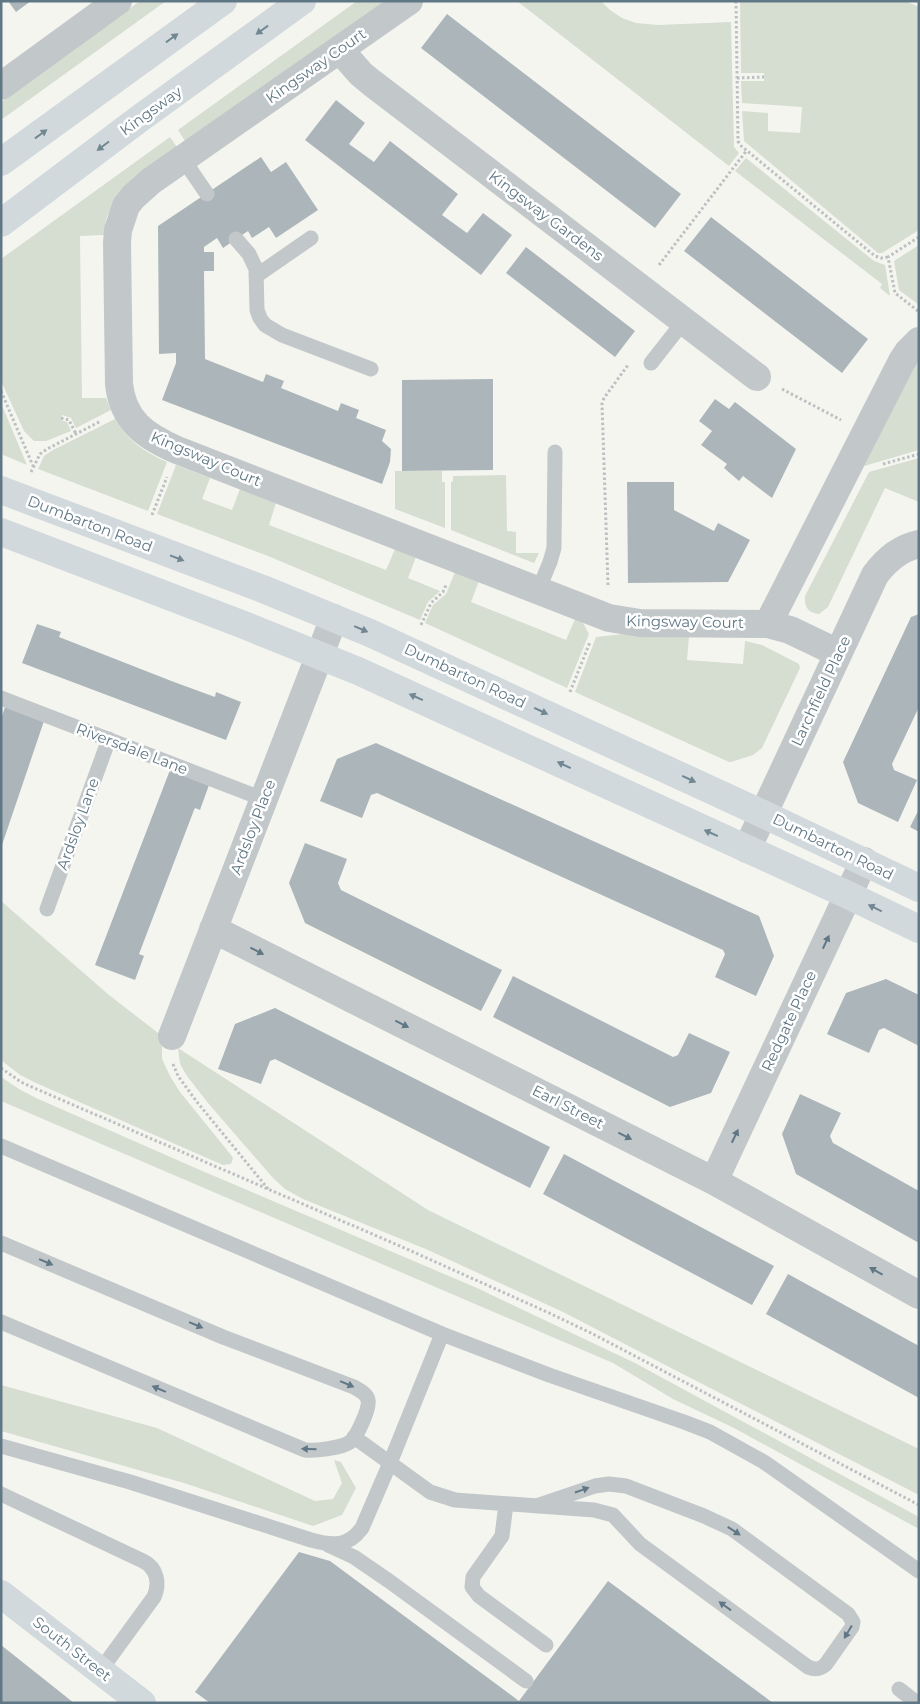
<svg xmlns="http://www.w3.org/2000/svg" width="920" height="1704" viewBox="0 0 920 1704" font-family="Montserrat,sans-serif">
  <style>
    .green { fill: #d6ddd1 }
    .building { fill: #acb6ba }
    .lines { fill: none; stroke-linecap: round; stroke-linejoin: round }
    .path { stroke: #bdc0c2; stroke-width: 3; stroke-dasharray: 2.5 2.5; stroke-linecap: butt }
    .lane { stroke: #c2c7ca; stroke-width: 15 }
    .street { stroke: #c2c7ca; stroke-width: 28 }
    .secondary { stroke: #d2d9dd; stroke-width: 28 }
    .primary { stroke: #d2d9dd; stroke-width: 28 }
    .oneway { fill: #718792 }
    .oneway2 { fill: #607885 }
    .labels { text-anchor: middle; stroke-width: 5; stroke-linejoin: round; paint-order: stroke }
    .street-label { font-size: 15px; fill: #607885; stroke: #fff }
  </style>
  <rect width="100%" height="100%" fill="#f5f5f0"/>
  <path class="green" d="M140 1H166L1 120V102Z
    M357 1H388L185 141 178 130Z
    M517 1H601L610 10 622 18 636 23 658 25 731 22 734 147 739 153 729 166Z
    M740 1H905L919 7V230L882 253H878L744 141 742 111 768 113V131L800 133 802 107 742 103 741 81H764V73H741Z
    M170 137 177 147 114 201 106 219 104 235 80 236 82 398H106L111 410 76 428 71 418 62 415 61 420 67 422 71 431 46 441H34L24 431 1 381V259Z
    M746 158 874 261 885 265 890 296 880 288 882 284 735 171Z
    M919 245V305L899 290 894 261Z
    M919 358V450L864 466 917 361Z
    M1 403 27 465 1 454Z
    M115 419C127 440 144 452 167 462L148 511 38 469 44 456 53 450Z
    M919 458V502L885 488 828 607 819 614C808 613 804 607 805 596L869 472Z
    M176 465 210 478 202 499 232 510 240 489 276 503 269 525 386 570 395 549 416 557 408 578 440 591 428 602 420 620 268 556 157 514Z
    M395 471H442V482H445V528L395 509Z
    M506 475 507 531 516 532V553H539L534 563 451 530V482L453 481V476Z
    M455 572 479 581 471 602 566 640 575 619 582 621 589 634 567 688 425 623 433 605 446 594Z
    M624 634 689 637 687 660 743 664 745 641 762 645 799 664 800 668 762 748 753 755 731 762H729L575 692 596 637Z
    M1 901 109 995 162 1036V1059L170 1076 180 1092 231 1155 233 1158 231 1164 223 1165 216 1162 36 1083 20 1075 1 1060Z
    M178 1048 428 1210 919 1449V1495L673 1369 563 1312 428 1250 303 1199 285 1189 273 1178 208 1103 187 1076 180 1064Z
    M1 1077 19 1089 36 1098 200 1170 477 1288 635 1363 919 1517V1529L734 1428 673 1399 613 1363 1 1101Z
    M1 1385 157 1428 315 1501 333 1499 342 1483 334 1460 341 1462 356 1488 342 1515 313 1526 184 1483 1 1431Z"/>
  <path class="building" d="M8 1H31L16 12Z
    M447 14 681 194 655 228 421 48Z
    M336 100 365 123 349 144 374 162 390 141 458 194 442 215 467 233 483 213 512 235 481 275 305 140Z
    M261 157 271 172 286 162 318 210 276 238 269 227 252 238 248 231 223 248 217 238 204 247V252H214V271H204L205 359 263 382 266 374 284 381 281 388 338 411 341 403 359 410 356 418 386 430 382 441 391 449 390 462 382 484 162 400 176 363V353L159 354 158 226Z
    M711 217 868 339 842 373 684 251Z
    M526 247 635 331 615 357 506 273Z
    M493 379V470L402 471V380Z
    M715 399 729 409 735 402 796 449 772 498 743 476 739 481 724 468 727 464 701 445 712 431 699 421Z
    M627 482H674V510L714 531 718 523 750 540 728 582 628 583Z
    M919 614V707L892 764 894 770 917 780 898 822 858 803 843 762 911 617Z
    M37 624 61 632 59 637 174 682 215 697 216 692 241 702 226 740 22 663Z
    M5 707 44 721 2 845 1 719Z
    M376 743 759 916 774 956 756 996 715 977 725 954 723 950 377 793 371 795 362 818 320 801 337 759Z
    M170 770 209 785 200 810 195 808 194 810 139 954 144 956 135 980 95 965Z
    M919 809V832L910 827Z
    M305 843 347 859 338 883 341 890 502 970 481 1011 305 923 289 883Z
    M513 976 673 1057 678 1055 689 1033 730 1052 711 1093 670 1107 493 1017Z
    M886 979 919 995V1046L884 1028 879 1030 869 1053 827 1034 846 993Z
    M275 1008 550 1147 530 1188 275 1059 270 1061 261 1084 218 1069 235 1024Z
    M800 1094 841 1113 830 1136 833 1143 919 1191V1243L796 1174 782 1134Z
    M564 1154 774 1266 752 1305 543 1194Z
    M788 1274 919 1346V1398L766 1314Z
    M299 1552 330 1561 519 1701 608 1581 773 1703H210L195 1692Z
    M1 1645 74 1703H1Z"/>
  <g class="lines">
    <path class="path" d="M736 1 738 141 740 145 875 256 881 258 888 257
      M737 78 764 77
      M659 265 747 150
      M918 311 895 293 888 257 919 237
      M782 389 841 420
      M1 391 33 466
      M61 418 69 420 76 434
      M883 464 919 454
      M31 472 40 454 47 449 101 421
      M152 515 167 477
      M608 585 602 404 604 398 628 365
      M421 625 431 603 443 592 446 585
      M570 692 590 642
      M173 1064 178 1076 197 1102 269 1190
      M1 1068 21 1082 34 1088 400 1246 547 1312 591 1333 919 1505"/>
    <path class="lane" d="M183 159 207 194
      M236 239 249 254 256 269 257 310 260 318 265 325 282 335 371 369
      M256 276 311 238
      M651 363 684 321
      M538 591 550 562 554 548 555 452
      M1 698 263 799
      M47 909 109 739
      M1 1146 442 1334 549 1375 684 1422 710 1432 764 1462 919 1571
      M1 1243 223 1337 354 1387C359 1390 367 1394 368 1400 370 1408 357 1437 350 1442 342 1448 315 1451 305 1450L1 1322
      M442 1334 390 1463 430 1492 455 1500 594 1510 613 1515 640 1544 808 1667C815 1670 820 1670 826 1664L852 1627 853 1622 848 1614 732 1529 704 1516 626 1486 609 1484 595 1486 536 1506
      M1 1446 130 1482 311 1540C333 1546 348 1547 362 1528L390 1463 354 1437
      M1 1494 143 1561C157 1568 160 1583 154 1597L100 1671
      M506 1504 502 1536 473 1577 472 1587 479 1596 546 1645
      M328 1545 354 1557 389 1581 526 1681
      M899 1689 917 1703"/>
    <path class="street" d="M409 1 151 181 133 197 126 206 118 230 117 243 119 384C123 421 145 436 177 450L609 618 640 623 768 624 790 630 838 653
      M340 50 361 74 372 83 757 377
      M1 86 118 1
      M768 624 902 361 908 352 919 341
      M747 849 875 575C886 560 900 548 919 544
      M213 929 714 1181 919 1295
      M172 1036 334 618
      M714 1181 864 861"/>
    <path class="secondary" d="M1 162 223 1
      M1 223 139 119 302 1
      M1 1594 142 1703"/>
    <path class="primary" d="M1 490 263 589 370 633 763 814 919 888
      M1 532 244 625 358 671 848 895 919 929"/>
  </g>
  <defs><path id="oneway-solid" d="M-6-.8H1V-3.2L6.5 0L1 3.2V.8H-6Z" transform="scale(1.25)"/></defs>
  <g class="oneway">
    <use href="#oneway-solid" transform="translate(262 30) rotate(144)"/>
    <use href="#oneway-solid" transform="translate(172 38) rotate(-36)"/>
    <use href="#oneway-solid" transform="translate(41 134) rotate(-36)"/>
    <use href="#oneway-solid" transform="translate(103 146) rotate(143)"/>
    <use href="#oneway-solid" transform="translate(177 558) rotate(21)"/>
    <use href="#oneway-solid" transform="translate(361 629) rotate(23)"/>
    <use href="#oneway-solid" transform="translate(416 697) rotate(-156)"/>
    <use href="#oneway-solid" transform="translate(541 711) rotate(25)"/>
    <use href="#oneway-solid" transform="translate(564 765) rotate(-155)"/>
    <use href="#oneway-solid" transform="translate(689 779) rotate(25)"/>
    <use href="#oneway-solid" transform="translate(711 833) rotate(-156)"/>
    <use href="#oneway-solid" transform="translate(875 908) rotate(-154)"/>
  </g>
  <g class="oneway2">
    <use href="#oneway-solid" transform="translate(826 942) rotate(-65)"/>
    <use href="#oneway-solid" transform="translate(257 951) rotate(27)"/>
    <use href="#oneway-solid" transform="translate(402 1024) rotate(27)"/>
    <use href="#oneway-solid" transform="translate(625 1136) rotate(27)"/>
    <use href="#oneway-solid" transform="translate(735 1136) rotate(-65)"/>
    <use href="#oneway-solid" transform="translate(46 1262) rotate(23)"/>
    <use href="#oneway-solid" transform="translate(876 1271) rotate(-151)"/>
    <use href="#oneway-solid" transform="translate(196 1325) rotate(23)"/>
    <use href="#oneway-solid" transform="translate(347 1384) rotate(23)"/>
    <use href="#oneway-solid" transform="translate(159 1389) rotate(-157)"/>
    <use href="#oneway-solid" transform="translate(309 1449) rotate(-178)"/>
    <use href="#oneway-solid" transform="translate(582 1490) rotate(-19)"/>
    <use href="#oneway-solid" transform="translate(734 1531) rotate(33)"/>
    <use href="#oneway-solid" transform="translate(725 1606) rotate(-144)"/>
    <use href="#oneway-solid" transform="translate(848 1632) rotate(121)"/>
  </g>
  <g class="labels">
    <g class="street-label">
      <text transform="translate(316 66) rotate(-35)" y="5">Kingsway Court</text>
      <text transform="translate(151 111) rotate(-36)" y="5">Kingsway</text>
      <text transform="translate(546 216) rotate(37)" y="5">Kingsway Gardens</text>
      <text transform="translate(206 459) rotate(23)" y="5">Kingsway Court</text>
      <text transform="translate(90 524) rotate(21)" y="5">Dumbarton Road</text>
      <text transform="translate(685 622) rotate(1)" y="5">Kingsway Court</text>
      <text transform="translate(465 676) rotate(25)" y="5">Dumbarton Road</text>
      <text transform="translate(821 691) rotate(-65)" y="5">Larchfield Place</text>
      <text transform="translate(132 749) rotate(21)" y="5">Riversdale Lane</text>
      <text transform="translate(78 824) rotate(-70)" y="5">Ardsloy Lane</text>
      <text transform="translate(253 827) rotate(-69)" y="5">Ardsloy Place</text>
      <text transform="translate(833 847) rotate(26)" y="5">Dumbarton Road</text>
      <text transform="translate(789 1021) rotate(-65)" y="5">Redgate Place</text>
      <text transform="translate(568 1107) rotate(27)" y="5">Earl Street</text>
      <text transform="translate(72 1649) rotate(38)" y="5">South Street</text>
    </g>
  </g>
  <rect width="920" height="1704" fill="none" stroke="#607885" stroke-width="5"/>
</svg>
